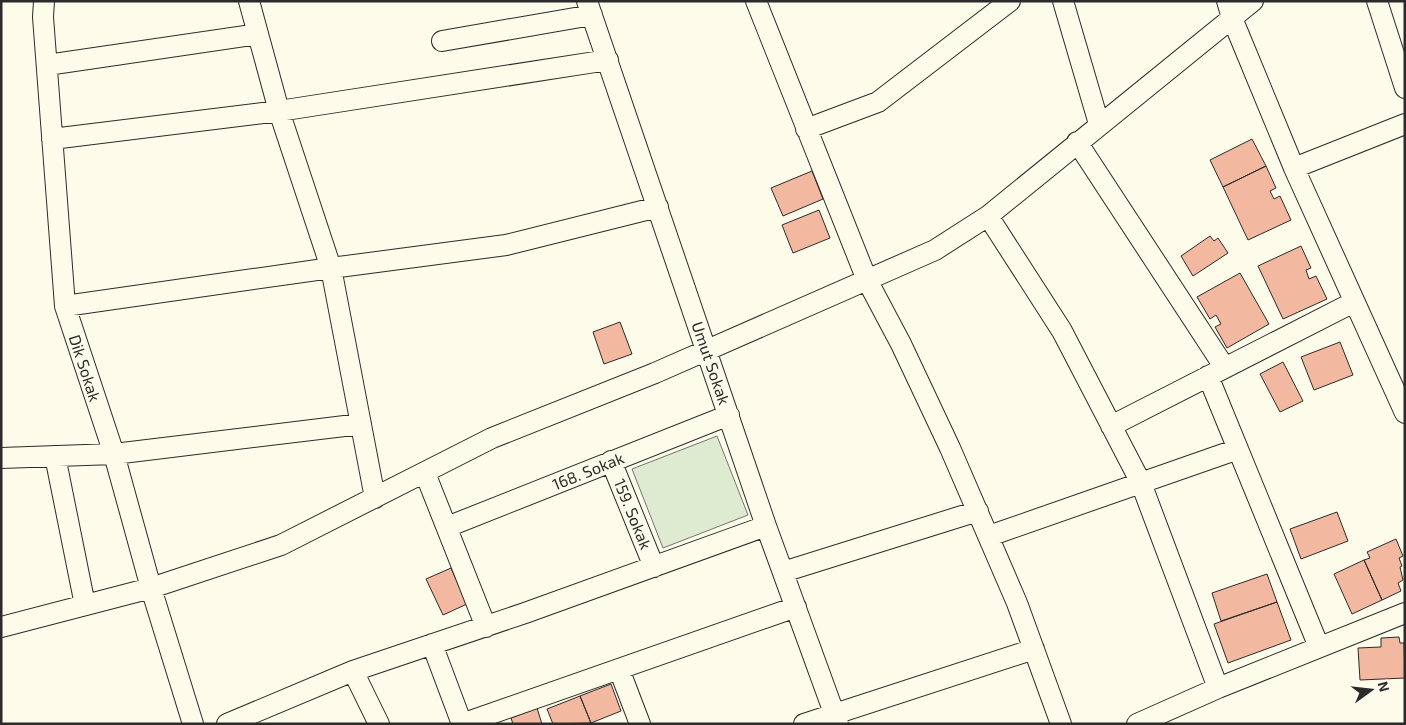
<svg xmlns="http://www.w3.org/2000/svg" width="1406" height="725" viewBox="0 0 1406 725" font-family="'Exo 2',sans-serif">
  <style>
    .green { fill: #deebd1; stroke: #74746e }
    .building { fill: #f2b8a0; stroke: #2b2b2b }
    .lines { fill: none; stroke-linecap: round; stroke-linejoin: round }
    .minor-casing { stroke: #2b2b2b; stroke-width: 22 }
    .minor { stroke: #fdfbea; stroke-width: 20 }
    .labels { text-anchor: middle; stroke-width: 4; stroke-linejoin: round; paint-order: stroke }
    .street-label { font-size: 16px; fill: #2b2b2b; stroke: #fdfbea }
  </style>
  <rect width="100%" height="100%" fill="#fdfbea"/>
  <path class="green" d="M717 436 748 515 663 548 632 469Z"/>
  <path class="building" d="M1252 139 1266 166 1223 187 1210 160Z
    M1266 166 1276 188 1270 191 1274 199 1280 196 1291 220 1248 240 1223 187Z
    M812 171 823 199 783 216 771 188Z
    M819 210 830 238 793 253 782 225Z
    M1210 236 1214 241 1218 238 1228 253 1193 276 1181 256Z
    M1301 246 1311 268 1306 270 1309 279 1316 276 1327 299 1283 319 1258 266Z
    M1240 273 1269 324 1227 348 1215 327 1221 324 1216 315 1210 319 1197 297Z
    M620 322 632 354 604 364 593 332Z
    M1340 342 1353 375 1314 390 1301 357Z
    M1283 362 1303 401 1280 412 1260 374Z
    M1337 512 1348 541 1301 559 1290 529Z
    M1396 539 1403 556 1399 558 1402 566 1400 567 1403 580 1398 583 1401 591 1382 600 1364 560 1370 558 1367 552Z
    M1364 560 1382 600 1352 614 1334 574Z
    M451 568 467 604 443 615 426 579Z
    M1267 574 1277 602 1221 621 1212 593Z
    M1277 602 1291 640 1228 663 1214 624Z
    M1399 637 1400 643H1404L1405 678 1360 680 1358 648 1381 647V638Z
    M611 684 621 711 591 723 580 696Z
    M580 696 591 723 553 724 547 709Z
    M537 708 542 724H513L511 718Z"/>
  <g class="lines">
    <defs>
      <path id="minor" d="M44 1 43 17 65 306 114 454 151 588 193 724
        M249 1 279 111 331 268 506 245 658 207
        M587 1 766 526 838 724
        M756 1 867 280 901 344 950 448 1017 603 1061 724
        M1063 1 1099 124
        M1227 1 1232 18 1294 168
        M1377 1 1405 88
        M442 41 592 15
        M47 65 258 34
        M1405 124 1294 168 1405 413
        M806 129 878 102 1010 1
        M52 139 279 111 608 60
        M1077 142 1225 368
        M988 216 1062 331 1141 483 1218 688 1137 724
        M65 306 331 268 375 498
        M1208 376 1319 647
        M1111 426 1354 302
        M55 456 85 605
        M1 458 114 454 361 424
        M611 461 654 567
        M425 473 486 627
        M447 527 729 415
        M989 536 1238 449
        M783 572 978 511
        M1 627 151 588 281 545 492 438 655 373 935 250 988 216 1253 1
        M432 644 462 724
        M619 669 640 724
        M353 671 379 724
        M1218 688 1405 613
        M227 724 353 671 525 613 766 526
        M462 724 796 607
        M804 724 1034 649"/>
    </defs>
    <use href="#minor" class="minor-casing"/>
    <use href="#minor" class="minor"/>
  </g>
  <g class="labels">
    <g class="street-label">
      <text transform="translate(711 363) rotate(71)" y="6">Umut Sokak</text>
      <text transform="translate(85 368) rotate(72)" y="6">Dik Sokak</text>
      <text transform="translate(588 471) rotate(-22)" y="6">168. Sokak</text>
      <text transform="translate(633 514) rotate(68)" y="6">159. Sokak</text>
    </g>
  </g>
  <rect width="1406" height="725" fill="none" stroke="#2b2b2b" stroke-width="5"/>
  <g transform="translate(1371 690) rotate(75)" stroke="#fdfbea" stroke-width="4" paint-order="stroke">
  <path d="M0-4L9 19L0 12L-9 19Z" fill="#2b2b2b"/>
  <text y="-8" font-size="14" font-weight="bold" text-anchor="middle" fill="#2b2b2b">N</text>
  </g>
</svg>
